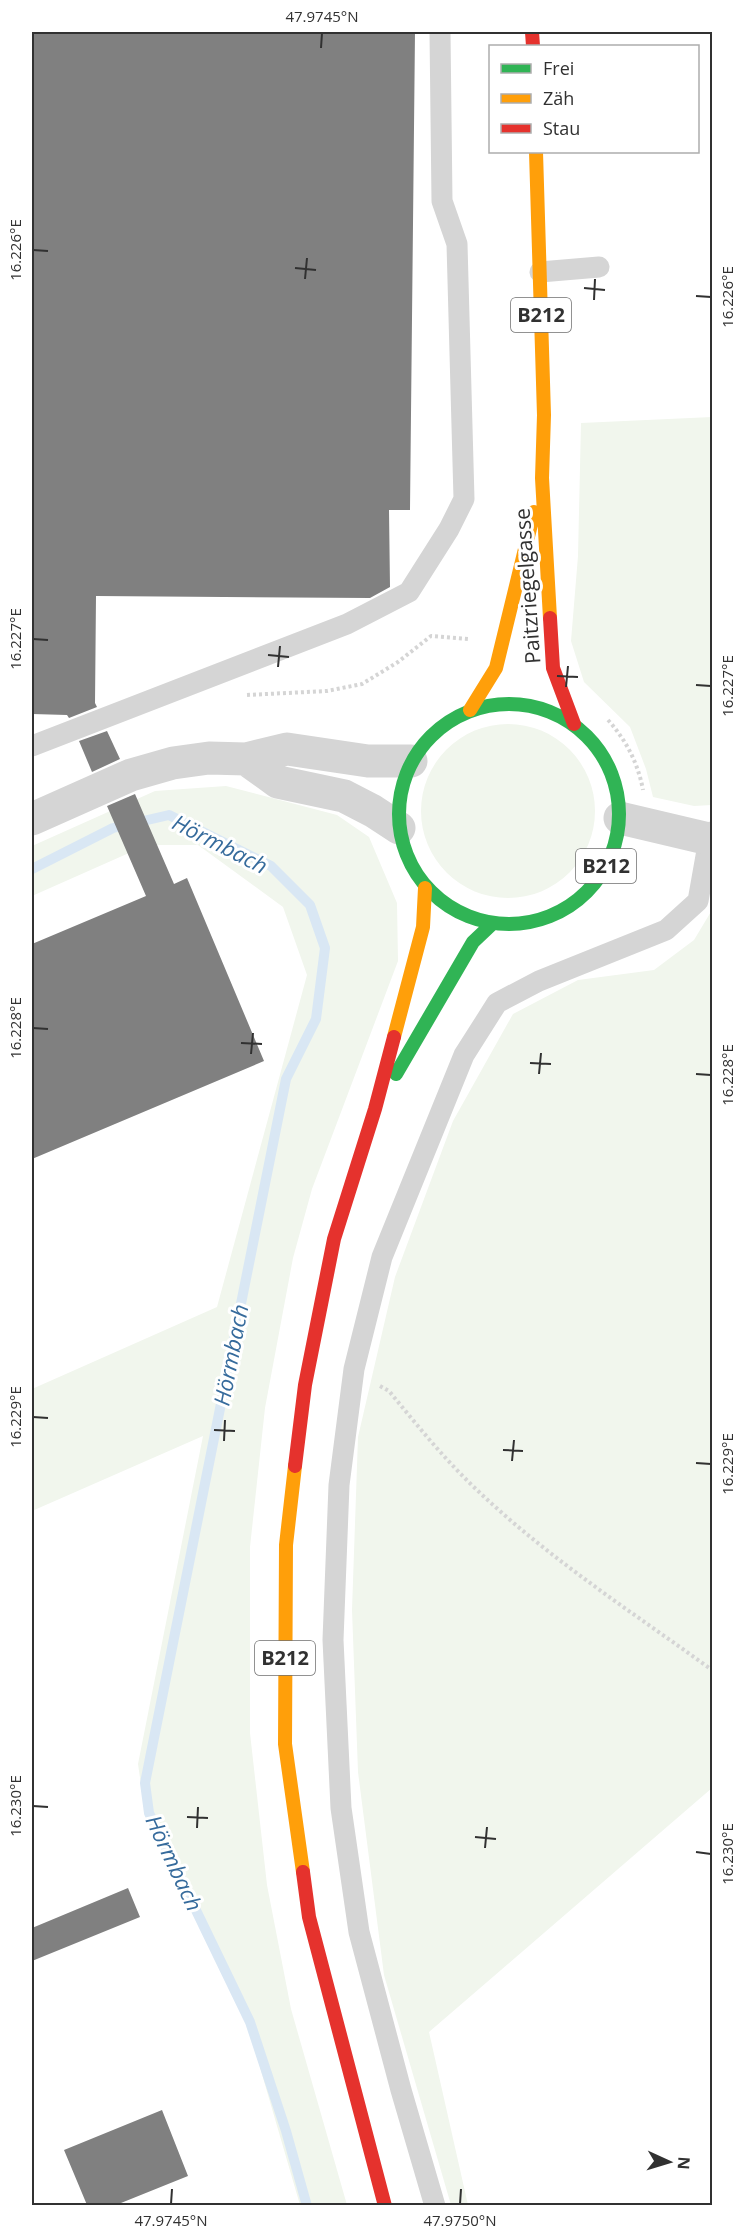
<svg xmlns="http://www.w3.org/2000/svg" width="744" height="2237" viewBox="0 0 744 2237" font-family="'Open Sans',sans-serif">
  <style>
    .green { fill: #f1f6ed }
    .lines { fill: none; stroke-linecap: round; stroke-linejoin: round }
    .stream { stroke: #d9e7f4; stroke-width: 10 }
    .building { fill: #808080 }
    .path { stroke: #d5d5d5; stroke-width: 4; stroke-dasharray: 3 3; stroke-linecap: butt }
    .lane { stroke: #d5d5d5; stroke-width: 21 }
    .street { stroke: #d5d5d5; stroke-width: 33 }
    .fast { stroke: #30b455; stroke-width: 14 }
    .slow { stroke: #ff9f0a; stroke-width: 14 }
    .jam { stroke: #e5322d; stroke-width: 14 }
    .ticks { fill: none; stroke: #313131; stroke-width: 2 }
    .labels { text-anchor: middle; stroke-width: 6; stroke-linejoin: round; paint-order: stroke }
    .shield { fill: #fff; stroke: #6f6f6f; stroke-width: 1.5 }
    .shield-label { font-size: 20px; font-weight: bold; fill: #313131 }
    .street-label { font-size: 21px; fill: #313131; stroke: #fff }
    .water-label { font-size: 22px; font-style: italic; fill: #366b9c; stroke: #fff }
    .neatline { fill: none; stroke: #313131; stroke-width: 2 }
    .ticks-label { font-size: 15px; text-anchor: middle; fill: #313131 }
  </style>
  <rect width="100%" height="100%" fill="#fff"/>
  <path class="green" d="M712 417V805L694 806 653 797 646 769 630 727 584 682 571 641 578 556 581 423Z
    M421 811a87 87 0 1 1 174 0a87 87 0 1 1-174 0Z
    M226 786 337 815 369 837 397 903 398 961 312 1189 293 1258 265 1408 250 1547V1733L267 1885 291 2009 347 2205H300L248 2026 146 1819 138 1764 203 1436 32 1511V1389L217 1307 307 975 283 907 198 845H147L32 896V846L155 791Z
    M712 910V1788L429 2032 468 2205H451L384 1975 358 1772 352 1610 358 1437 395 1277 453 1121 513 1014 578 980 654 970 694 940Z"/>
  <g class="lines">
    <path class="stream" d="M32 869 113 828 169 815 271 866 310 905 325 948 316 1019 286 1079 145 1783 149 1813 250 2022 286 2131 307 2206"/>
  </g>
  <path class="building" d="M32 32H415L410 510H389L390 587 370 598 96 596 95 703 97 707 69 718 67 715 32 714Z
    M107 731 120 759 92 772 79 741Z
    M135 794 174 884 187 878 264 1061 32 1159V944L146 896 107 806Z
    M128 1888 140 1917 32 1961V1928Z
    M162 2110 188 2176 116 2205H87L64 2150Z"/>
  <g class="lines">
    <path class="path" d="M247 695 327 691 362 684 398 662 431 636 469 639
      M608 720C626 740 638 763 643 790
      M380 1386 389 1391C417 1425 445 1460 477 1490 548 1558 632 1612 712 1670"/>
    <path class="lane" d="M540 272 599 267
      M32 746 347 624 409 592 449 529 464 499 457 244 442 201 440 32
      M435 2206 401 2090 359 1932 341 1808 333 1640 339 1485 354 1369 382 1257 464 1055 497 1003 539 981 666 930 698 901 709 839"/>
    <path class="street" d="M246 759 278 782 344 796 373 811 399 828
      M620 818 709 839 712 838
      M32 819 131 775 173 763 209 758 246 759 287 749 368 761H411"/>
    <path class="fast" d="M399 814a110 110 0 1 1 220 0a110 110 0 1 1-220 0Z
      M396 1074 473 942 492 924"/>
    <path class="slow" d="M536 152 544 415 542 478 550 618
      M470 710 496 668 534 512
      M394 1037 423 927 425 888
      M295 1466 286 1545 285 1744 303 1872"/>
    <path class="jam" d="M532 32 533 46
      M550 618 553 668 574 724
      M295 1466 305 1385 334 1239 375 1109 394 1037
      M303 1872 309 1917 385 2206"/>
  </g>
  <path class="ticks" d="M321 48 322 33M33 250 48 251M295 268 316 270M305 279 307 258M584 288 605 290M696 296 711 297M594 300 595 279M33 639 48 640M268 655 289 657M278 667 280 646M557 676 578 677M696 685 711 686M566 687 568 666M33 1028 48 1029M241 1043 262 1044M251 1054 253 1033M530 1063 551 1064M539 1074 541 1053M696 1074 711 1075M33 1417 48 1418M214 1430 235 1431M224 1441 225 1420M503 1450 523 1451M512 1461 514 1440M696 1463 711 1464M33 1806 48 1807M187 1817 208 1818M197 1828 198 1807M475 1837 496 1839M485 1848 487 1827M696 1852 711 1854M171 2204 172 2189M460 2204 461 2189"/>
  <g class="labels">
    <g class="shield">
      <rect x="511" y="298" width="60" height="34" rx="4.5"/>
      <rect x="576" y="849" width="60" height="34" rx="4.5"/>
      <rect x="255" y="1641" width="60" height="34" rx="4.5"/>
    </g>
    <g class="shield-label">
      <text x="541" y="322">B212</text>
      <text x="606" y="873">B212</text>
      <text x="285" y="1665">B212</text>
    </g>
    <g class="street-label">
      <text transform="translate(528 586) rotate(-94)" y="7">Paitzriegelgasse</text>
    </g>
    <g class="water-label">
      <text transform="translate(220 844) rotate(27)" y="8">Hörmbach</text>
      <text transform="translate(231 1355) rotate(-79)" y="8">Hörmbach</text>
      <text transform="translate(174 1863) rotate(65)" y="8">Hörmbach</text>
    </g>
  </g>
  <rect width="744" height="2237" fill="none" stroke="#ffffff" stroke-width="66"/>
  <rect x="489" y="45" width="210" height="108" fill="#ffffff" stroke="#adadad" stroke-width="1.5"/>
  <rect x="501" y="64" width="30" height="9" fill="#30b455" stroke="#adadad" stroke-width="1.5"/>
  <text x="543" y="75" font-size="18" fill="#313131">Frei</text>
  <rect x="501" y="94" width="30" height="9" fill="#ff9f0a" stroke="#adadad" stroke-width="1.5"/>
  <text x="543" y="105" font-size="18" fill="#313131">Zäh</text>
  <rect x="501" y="124" width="30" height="9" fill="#e5322d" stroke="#adadad" stroke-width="1.5"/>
  <text x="543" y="135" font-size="18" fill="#313131">Stau</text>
  <g transform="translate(669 2162) rotate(94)" stroke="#ffffff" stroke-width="4.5" paint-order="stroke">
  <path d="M0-4.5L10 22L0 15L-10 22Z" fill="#313131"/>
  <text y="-9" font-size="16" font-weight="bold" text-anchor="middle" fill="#313131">N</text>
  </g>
  <rect x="33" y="33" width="678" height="2171" class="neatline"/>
  <g class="ticks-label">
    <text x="322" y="22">47.9745°N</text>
    <text transform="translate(16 250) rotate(-90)" y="5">16.226°E</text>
    <text transform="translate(728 297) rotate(-90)" y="5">16.226°E</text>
    <text transform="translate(16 639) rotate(-90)" y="5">16.227°E</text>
    <text transform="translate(728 686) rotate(-90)" y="5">16.227°E</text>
    <text transform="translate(16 1028) rotate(-90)" y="5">16.228°E</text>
    <text transform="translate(728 1075) rotate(-90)" y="5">16.228°E</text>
    <text transform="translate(16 1417) rotate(-90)" y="5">16.229°E</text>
    <text transform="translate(728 1464) rotate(-90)" y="5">16.229°E</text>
    <text transform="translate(16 1806) rotate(-90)" y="5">16.230°E</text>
    <text transform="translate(728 1854) rotate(-90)" y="5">16.230°E</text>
    <text x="171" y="2226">47.9745°N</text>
    <text x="460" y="2226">47.9750°N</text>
  </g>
</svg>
